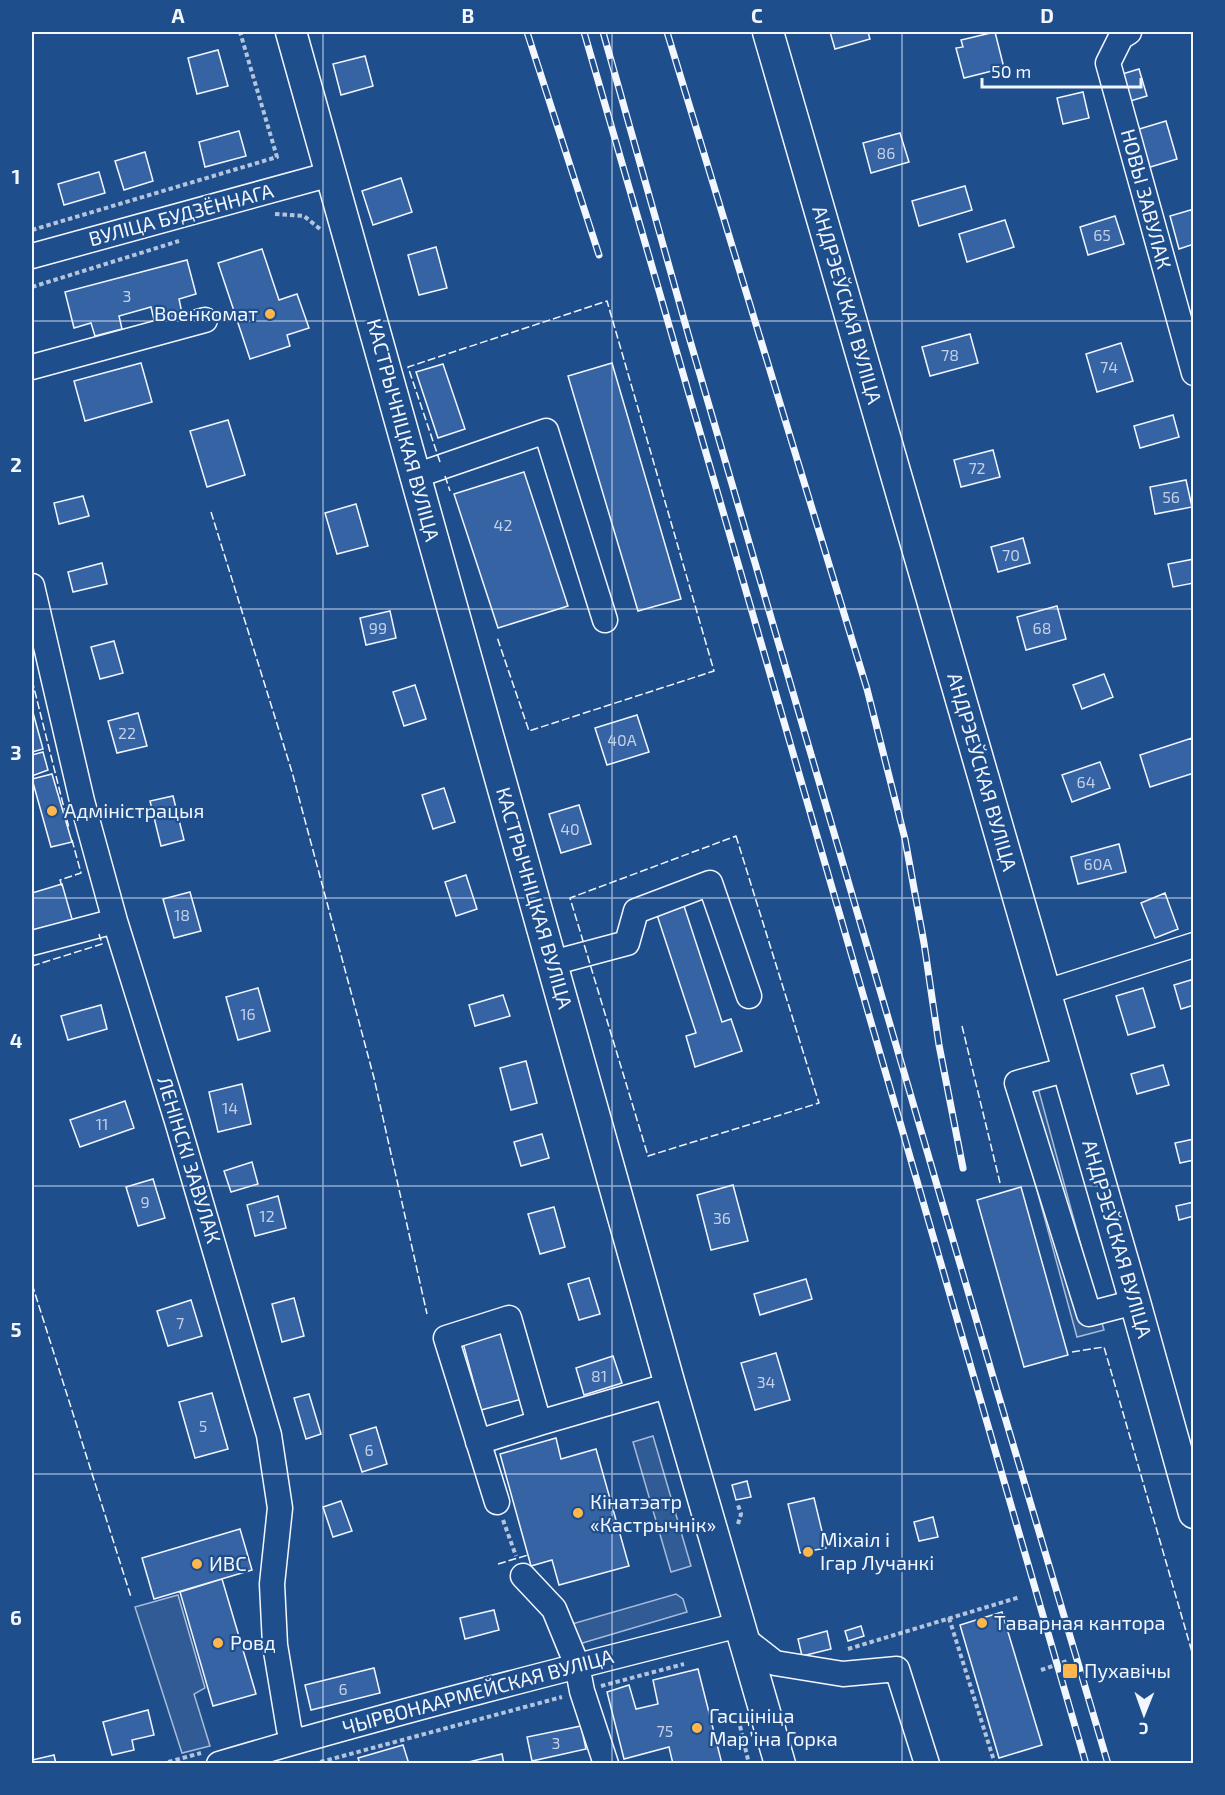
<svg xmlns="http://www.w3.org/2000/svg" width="1225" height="1795" viewBox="0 0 1225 1795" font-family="'Exo 2',sans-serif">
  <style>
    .built { fill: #305b95; stroke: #a8bbd7; stroke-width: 1.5 }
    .building { fill: #3563a3; stroke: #f2f6ff; stroke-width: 1.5 }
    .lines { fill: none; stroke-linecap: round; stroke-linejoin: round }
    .minor-casing { stroke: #f2f6ff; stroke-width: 27 }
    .major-casing { stroke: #f2f6ff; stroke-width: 33 }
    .path { stroke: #b3c4dc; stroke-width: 4; stroke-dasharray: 4.5 3; stroke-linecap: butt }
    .minor { stroke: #1f4e8c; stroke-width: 24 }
    .major { stroke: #1f4e8c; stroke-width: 30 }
    .rail-casing { stroke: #f2f6ff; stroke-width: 7 }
    .rail { stroke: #1f4e8c; stroke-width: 4.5; stroke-dasharray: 14; stroke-linecap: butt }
    .fence { stroke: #f2f6ff; stroke-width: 1.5; stroke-dasharray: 8 3; stroke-linecap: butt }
    .grid { fill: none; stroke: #f2f6ff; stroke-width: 1.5; stroke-opacity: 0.55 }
    .poi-dot { fill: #ffb74d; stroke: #1f4e8c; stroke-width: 2 }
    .labels { text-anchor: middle; stroke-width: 4.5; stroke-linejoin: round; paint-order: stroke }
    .number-label { font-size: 16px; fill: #c3d1e8 }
    .street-label { font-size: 20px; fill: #f2f6ff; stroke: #1f4e8c }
    .poi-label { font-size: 20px; fill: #f2f6ff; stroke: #1f4e8c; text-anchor: start }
    .neatline { fill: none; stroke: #f2f6ff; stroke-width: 2 }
    .grid-label { font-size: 20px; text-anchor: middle; font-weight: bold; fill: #f2f6ff }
  </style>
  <rect width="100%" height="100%" fill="#1f4e8c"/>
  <path class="built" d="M1034 1073 1104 1330 1077 1337 1007 1080Z
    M653 1436 691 1566 671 1572 633 1442Z
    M676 1594 683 1599 687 1612 579 1644 572 1624Z
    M178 1595 205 1688 194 1694 210 1746 182 1753 135 1607Z"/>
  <path class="building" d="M830 32H868L870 39 835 49Z
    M995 32 1004 68 964 78 956 48 963 47 961 40Z
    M218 50 228 86 197 94 188 58Z
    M365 56 373 86 341 95 333 64Z
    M1139 69 1147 96 1127 102 1119 75Z
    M1083 92 1089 118 1063 124 1057 98Z
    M1166 121 1177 159 1147 168 1136 130Z
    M239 131 246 156 205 167 199 142Z
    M900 133 909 162 871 173 863 143Z
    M145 152 153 181 124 190 115 161Z
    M99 172 105 193 64 205 58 184Z
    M401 178 412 212 373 225 362 191Z
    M965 186 972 210 919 226 912 201Z
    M1194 209V244L1179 249 1170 216Z
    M1115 216 1124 244 1088 255 1080 227Z
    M1005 220 1014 247 967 262 959 234Z
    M436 247 447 288 419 295 408 255Z
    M262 249 279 300 297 294 309 328 287 335 290 346 250 359 218 263Z
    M187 260 196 294 179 299 182 313 154 320 151 307 119 316 122 329 95 336 91 323 74 328 65 292Z
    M970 334 978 363 930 376 922 347Z
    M1121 343 1133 381 1097 392 1086 354Z
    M141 363 152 402 85 421 74 381Z
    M612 363 681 599 638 611 568 376Z
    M443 364 465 429 438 438 416 372Z
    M1173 415 1179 437 1140 448 1134 426Z
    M228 420 245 475 207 487 190 431Z
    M993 450 1000 477 961 487 954 460Z
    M524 472 568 606 498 628 454 494Z
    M1186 480 1192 507 1155 514 1150 487Z
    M83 496 89 516 59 524 54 503Z
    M356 504 368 546 337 554 325 513Z
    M1023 538 1030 563 998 572 991 547Z
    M1194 559V583L1173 587 1168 564Z
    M102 563 107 584 73 592 68 572Z
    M1057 606 1066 639 1026 650 1017 617Z
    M390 611 396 638 366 645 360 618Z
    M114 641 123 673 100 679 91 647Z
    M1104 674 1113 697 1082 709 1073 685Z
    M415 685 426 719 404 726 393 692Z
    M32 709 43 749 32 752Z
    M138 713 147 746 117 753 108 721Z
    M637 715 649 752 607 765 595 728Z
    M1192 738 1194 773 1150 787 1140 755Z
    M43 752 48 770 32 776V755Z
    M1100 762 1110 788 1072 802 1062 775Z
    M52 774 72 842 51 847 32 779Z
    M444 788 455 822 433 829 422 795Z
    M173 796 184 840 161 846 150 801Z
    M579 805 591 844 561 853 549 814Z
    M1119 844 1126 872 1078 884 1071 857Z
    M466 875 477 909 456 916 445 882Z
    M62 884 74 926 32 938V893Z
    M190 892 201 931 174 938 163 899Z
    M1165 893 1178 929 1155 938 1141 903Z
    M684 906 722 1022 731 1019 742 1051 695 1067 686 1036 696 1033 657 915Z
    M1194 979V1005L1181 1009 1174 985Z
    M258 988 270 1031 238 1040 226 997Z
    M1143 988 1155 1027 1128 1035 1116 996Z
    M503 995 510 1016 475 1026 469 1005Z
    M101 1005 107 1029 68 1040 61 1016Z
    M526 1061 537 1103 511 1110 500 1068Z
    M1163 1065 1169 1085 1137 1094 1131 1074Z
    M242 1084 251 1124 218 1132 209 1092Z
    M125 1101 134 1128 80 1147 70 1120Z
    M542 1134 549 1158 521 1166 514 1142Z
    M1194 1139V1160L1180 1163 1175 1143Z
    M252 1162 258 1184 231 1192 224 1171Z
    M153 1179 165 1218 138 1226 126 1187Z
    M733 1185 748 1241 711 1250 697 1195Z
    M1021 1187 1068 1355 1024 1367 977 1200Z
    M278 1196 286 1228 255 1236 247 1205Z
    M1194 1202V1216L1179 1220 1176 1206Z
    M554 1207 565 1247 540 1254 528 1214Z
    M589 1278 600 1314 579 1320 568 1284Z
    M806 1279 812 1299 760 1315 754 1294Z
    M294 1298 304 1336 282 1342 272 1304Z
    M191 1300 202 1336 168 1346 157 1311Z
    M505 1332 522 1399 481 1410 463 1343Z
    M776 1353 790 1400 755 1410 741 1363Z
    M613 1356 622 1383 584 1395 576 1368Z
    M212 1393 228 1449 195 1458 179 1402Z
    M309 1394 321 1434 306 1439 294 1398Z
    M376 1427 387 1464 362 1472 350 1435Z
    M556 1438 561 1459 596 1449 629 1566 559 1585 552 1560 531 1566 500 1454Z
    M747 1481 751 1497 736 1500 732 1485Z
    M814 1498 826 1548 800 1553 788 1504Z
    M341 1501 352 1531 333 1537 323 1507Z
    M933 1517 938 1537 919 1541 914 1522Z
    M240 1529 252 1570 154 1599 142 1558Z
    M222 1579 256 1694 213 1706 180 1592Z
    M494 1610 499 1630 465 1639 460 1618Z
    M1002 1612 1042 1745 999 1758 960 1625Z
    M861 1626 864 1636 848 1641 845 1631Z
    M827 1631 831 1649 802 1656 798 1639Z
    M374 1668 380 1693 311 1710 305 1685Z
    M698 1669 722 1764H673L669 1747 624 1759 607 1692 629 1685 636 1709 658 1704 653 1680Z
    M148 1710 154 1735 132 1740 134 1750 112 1755 103 1722Z
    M581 1726 586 1749 532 1761 527 1737Z
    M403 1745 409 1764H360L358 1758Z
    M502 1754 504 1764H464V1763Z
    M54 1755 56 1764H32V1760Z"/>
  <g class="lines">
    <defs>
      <path id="minor" d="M1129 32 1121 37 1108 63 1194 373
        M32 256 331 174
        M32 367 205 320
        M415 476 546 431 605 620
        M32 586 82 801 115 921 177 1121 269 1435 280 1508 272 1584 275 1645 289 1729 294 1741
        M32 943 115 921
        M552 963 627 943 636 911 710 883 749 996
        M1046 992 1194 945
        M1068 1069 1017 1083 1089 1314 1135 1302
        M478 1442 539 1423
        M497 1502 446 1338 509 1318 539 1423 670 1385
        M523 1576 554 1609 577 1665 582 1691 606 1764
        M743 1638 775 1663 843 1674 897 1669 927 1764
        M219 1764C391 1713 565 1669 739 1625"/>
      <path id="major" d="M291 32 670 1385 780 1764
        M768 32 1135 1302 1194 1513"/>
    </defs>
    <use href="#minor" class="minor-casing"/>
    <use href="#major" class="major-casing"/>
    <path class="path" d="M275 214 304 216 320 229
      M32 230 277 157 240 32
      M32 287 179 241
      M503 1520 516 1556
      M738 1524 741 1514 738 1505
      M949 1618 995 1764
      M848 1649 1020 1597
      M1041 1670 1067 1661
      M601 1686 684 1664
      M740 1726 749 1764
      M161 1764 201 1753
      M313 1764 562 1697"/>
    <use href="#minor" class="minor"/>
    <use href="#major" class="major"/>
    <defs>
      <path id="rail" d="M527 32 599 255
        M584 32 1086 1764
        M603 32 689 337 996 1387 1108 1764
        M667 32 867 689 905 839 924 943 939 1045 963 1168"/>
    </defs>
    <use href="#rail" class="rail-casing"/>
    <use href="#rail" class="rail"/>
    <path class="fence" d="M440 462 408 367 607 301 714 671 529 731 497 637
      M445 476 450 491
      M211 512 292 772 374 1078 427 1314
      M32 680 69 828
      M736 836 819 1103 648 1156 570 898Z
      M62 886 60 880 81 873 72 840
      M32 966 102 944 99 934
      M962 1026 1000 1183
      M32 1284 131 1597
      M1072 1352 1104 1347 1194 1659
      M498 1564 528 1555"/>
  </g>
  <path class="grid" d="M323 32V1764M612 32V1764M902 32V1764M32 321H1194M32 609H1194M32 898H1194M32 1186H1194M32 1474H1194"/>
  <g class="poi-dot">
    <circle cx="270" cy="314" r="6"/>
    <circle cx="52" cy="811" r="6"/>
    <circle cx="578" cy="1513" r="6"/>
    <circle cx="808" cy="1552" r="6"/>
    <circle cx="197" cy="1564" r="6"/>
    <circle cx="982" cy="1623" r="6"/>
    <circle cx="218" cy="1643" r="6"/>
    <rect x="1062" y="1663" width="16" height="16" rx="3"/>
    <circle cx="697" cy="1728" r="6"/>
  </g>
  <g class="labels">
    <g class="number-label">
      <text x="886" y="159">86</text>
      <text x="1102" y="241">65</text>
      <text x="127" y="302">3</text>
      <text x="950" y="361">78</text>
      <text x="1109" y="373">74</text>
      <text x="977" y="474">72</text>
      <text x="1171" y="503">56</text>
      <text x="503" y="531">42</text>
      <text x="1011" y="561">70</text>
      <text x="378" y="634">99</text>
      <text x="1042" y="634">68</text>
      <text x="127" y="739">22</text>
      <text x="622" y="746">40А</text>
      <text x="1086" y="788">64</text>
      <text x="570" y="835">40</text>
      <text x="1098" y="870">60А</text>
      <text x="182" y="921">18</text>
      <text x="248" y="1020">16</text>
      <text x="230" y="1114">14</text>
      <text x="102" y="1130">11</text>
      <text x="145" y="1208">9</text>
      <text x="267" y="1222">12</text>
      <text x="722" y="1224">36</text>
      <text x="180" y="1329">7</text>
      <text x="599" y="1382">81</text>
      <text x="766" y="1388">34</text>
      <text x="203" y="1432">5</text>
      <text x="369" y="1456">6</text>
      <text x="343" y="1695">6</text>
      <text x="665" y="1737">75</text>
      <text x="556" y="1749">3</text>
    </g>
    <g class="street-label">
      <text transform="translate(1146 199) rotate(75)" y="7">НОВЫ ЗАВУЛАК</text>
      <text transform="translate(181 215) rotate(-15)" y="7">ВУЛІЦА БУДЗЁННАГА</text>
      <text transform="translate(847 305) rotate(74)" y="7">АНДРЭЕЎСКАЯ ВУЛІЦА</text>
      <text transform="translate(403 430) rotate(75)" y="7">КАСТРЫЧНІЦКАЯ ВУЛІЦА</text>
      <text transform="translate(982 772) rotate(74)" y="7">АНДРЭЕЎСКАЯ ВУЛІЦА</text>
      <text transform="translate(534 898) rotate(74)" y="7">КАСТРЫЧНІЦКАЯ ВУЛІЦА</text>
      <text transform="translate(189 1160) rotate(73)" y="7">ЛЕНІНСКІ ЗАВУЛАК</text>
      <text transform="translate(1117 1239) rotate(74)" y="7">АНДРЭЕЎСКАЯ ВУЛІЦА</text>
      <text transform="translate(478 1692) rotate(-15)" y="7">ЧЫРВОНААРМЕЙСКАЯ ВУЛІЦА</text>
    </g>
    <g class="poi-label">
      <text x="258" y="321" text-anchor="end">Военкомат</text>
      <text x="64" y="818">Адміністрацыя</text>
      <text x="590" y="1509">Кінатэатр<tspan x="590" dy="23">«Кастрычнік»</tspan></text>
      <text x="820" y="1547">Міхаіл і<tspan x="820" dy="23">Ігар Лучанкі</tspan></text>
      <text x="209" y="1571">ИВС</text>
      <text x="994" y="1630">Таварная кантора</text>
      <text x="230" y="1650">Ровд</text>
      <text x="1084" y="1678">Пухавічы</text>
      <text x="709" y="1723">Гасцініца<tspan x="709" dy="23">Марʼіна Горка</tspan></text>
    </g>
  </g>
  <rect width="1225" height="1795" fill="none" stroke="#1f4e8c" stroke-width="66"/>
  <g transform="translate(1144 1714) rotate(181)" stroke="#1f4e8c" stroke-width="4.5" paint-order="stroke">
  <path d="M0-4.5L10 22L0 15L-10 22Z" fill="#f2f6ff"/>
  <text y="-9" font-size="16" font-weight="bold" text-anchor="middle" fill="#f2f6ff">С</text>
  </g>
  <path d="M982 78v9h159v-9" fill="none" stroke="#f2f6ff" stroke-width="3"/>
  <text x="991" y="78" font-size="18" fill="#f2f6ff" stroke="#1f4e8c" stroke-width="4.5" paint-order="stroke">50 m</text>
  <rect x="33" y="33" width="1159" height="1729" class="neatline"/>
  <g class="grid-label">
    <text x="178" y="23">A</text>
    <text x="468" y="23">B</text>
    <text x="757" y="23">C</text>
    <text x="1047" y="23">D</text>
    <text x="16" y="184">1</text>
    <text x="16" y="472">2</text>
    <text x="16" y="760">3</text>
    <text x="16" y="1048">4</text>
    <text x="16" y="1337">5</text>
    <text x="16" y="1625">6</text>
  </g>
</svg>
